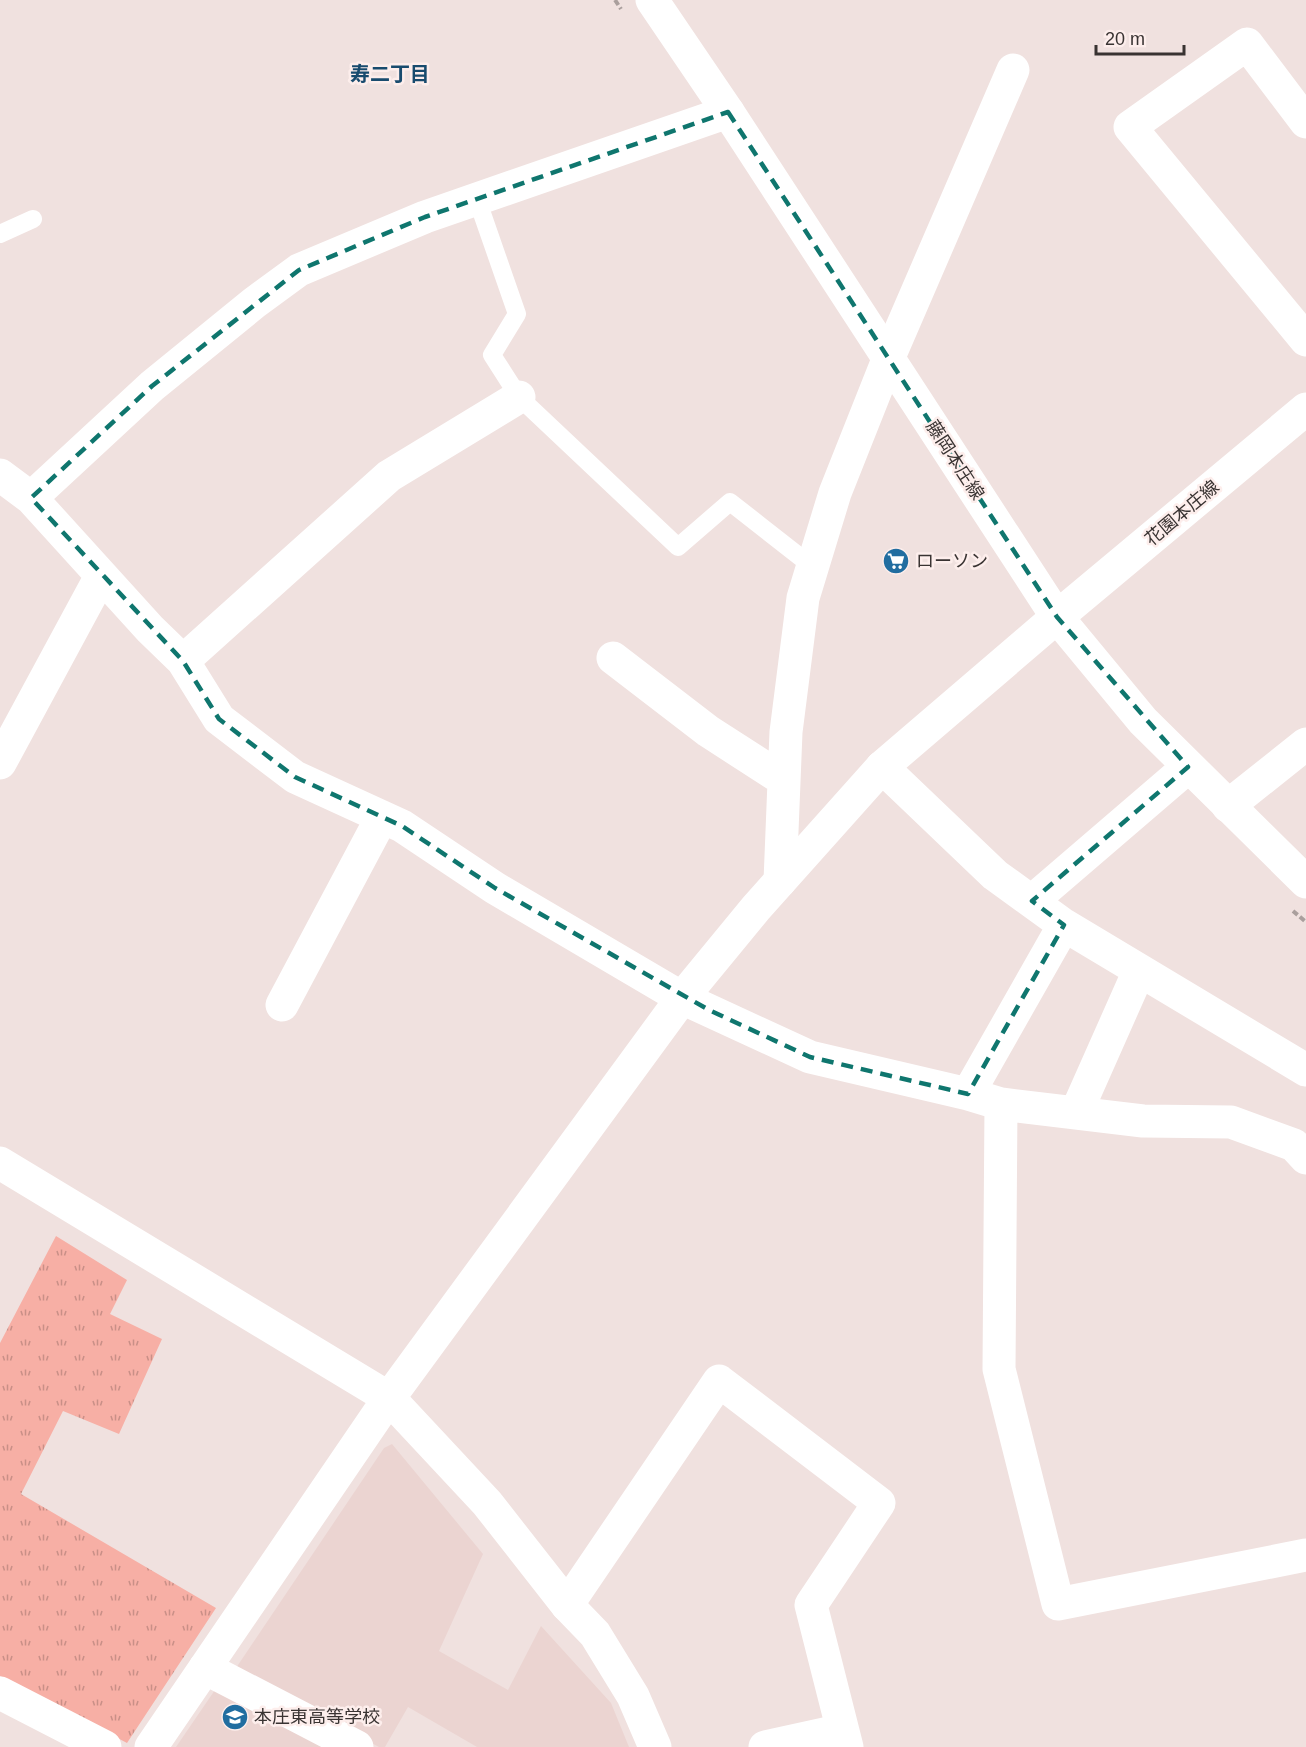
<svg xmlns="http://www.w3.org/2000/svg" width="1306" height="1747" viewBox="0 0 1306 1747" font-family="Helvetica,'Noto Sans JP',sans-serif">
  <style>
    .built { fill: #ebd4d1 }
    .grass { fill: url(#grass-tufts) }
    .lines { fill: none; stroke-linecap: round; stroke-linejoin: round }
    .path { stroke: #aa9f9d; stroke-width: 4; stroke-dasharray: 6 3; stroke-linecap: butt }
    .lane { stroke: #fff; stroke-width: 18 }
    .street { stroke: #fff; stroke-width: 33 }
    .secondary { stroke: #fff; stroke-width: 33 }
    .primary { stroke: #fff; stroke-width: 33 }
    .marked { fill: none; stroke: #0f766e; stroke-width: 4.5; stroke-dasharray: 12 8; stroke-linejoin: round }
    .labels { text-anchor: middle; stroke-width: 5; stroke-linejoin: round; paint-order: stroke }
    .street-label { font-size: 18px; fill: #393332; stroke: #fdeeec }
    .poi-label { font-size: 18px; fill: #393332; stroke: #fdeeec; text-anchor: start }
    .neighbourhood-label { font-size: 20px; font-weight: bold; fill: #184b6e; stroke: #fdeeec }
  </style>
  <defs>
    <pattern id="grass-tufts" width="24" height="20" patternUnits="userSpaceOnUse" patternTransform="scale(1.5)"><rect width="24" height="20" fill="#f7afa5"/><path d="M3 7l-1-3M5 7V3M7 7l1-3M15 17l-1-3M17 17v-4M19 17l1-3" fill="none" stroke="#c98f87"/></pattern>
  </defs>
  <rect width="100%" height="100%" fill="#f0e1df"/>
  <path class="built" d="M392 1444 483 1554 439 1651 508 1690 541 1626 611 1703 629 1747H477L408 1707 385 1747H379L234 1671 384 1448Z
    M217 1687 330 1747H176Z"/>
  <path class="grass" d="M56 1236 127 1280 110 1314 162 1339 119 1434 63 1411 21 1494 216 1608 127 1743 0 1676V1343Z"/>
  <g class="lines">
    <path class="path" d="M615 0 621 9
      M1293 911 1306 922"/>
    <path class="lane" d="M477 199 517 314 492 355 519 397 678 547 730 502 813 567
      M0 234 33 219"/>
    <path class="street" d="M1306 122 1247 44 1130 127 1306 340
      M0 475 31 498 150 629 183 661 219 719 295 777 402 826 495 888 682 998 810 1057 968 1094 1001 1104 1143 1121 1231 1122 1294 1145 1306 1158
      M31 498 152 386 254 303 299 270 425 217 728 112
      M613 658 708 731 784 780
      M183 661 389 476 519 397
      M0 763 101 576
      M882 767 995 875 1064 925 1306 1070
      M1228 806 1306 744
      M780 881 786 732 803 598 835 493 889 357 1013 70
      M1032 901 1188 767
      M282 1005 382 817
      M968 1094 1064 925
      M1001 1104 999 1369 1058 1604 1306 1555
      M1076 1113 1139 971
      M567 1605 719 1381 879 1503 811 1605 847 1747
      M205 1668 357 1747
      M0 1693 105 1747
      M765 1747 842 1730"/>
    <path class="secondary" d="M0 1163 389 1398 487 1503 567 1605 595 1634 633 1696 655 1747
      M151 1747 389 1398 682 998 756 908 882 767 1057 617"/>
    <path class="primary" d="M652 0 728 112 1057 617 1143 721 1306 882
      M1057 617 1306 409"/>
  </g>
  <path class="marked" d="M728 112 1057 617 1188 767 1032 901 1064 925 968 1094 810 1057 709 1010 495 888 402 826 295 777 219 719 183 661 31 498 152 386 299 270 425 217Z"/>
  <defs>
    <symbol id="supermarket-disc" viewBox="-11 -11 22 22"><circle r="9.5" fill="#216da0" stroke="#fdeeec"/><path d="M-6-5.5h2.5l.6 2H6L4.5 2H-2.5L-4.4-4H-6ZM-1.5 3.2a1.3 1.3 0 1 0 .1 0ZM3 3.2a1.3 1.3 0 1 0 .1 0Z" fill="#fff"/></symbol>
    <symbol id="school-disc" viewBox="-11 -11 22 22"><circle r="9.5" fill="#216da0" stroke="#fdeeec"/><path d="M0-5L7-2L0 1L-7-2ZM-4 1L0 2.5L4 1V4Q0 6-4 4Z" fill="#fff"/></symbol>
  </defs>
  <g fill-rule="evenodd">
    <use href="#supermarket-disc" x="881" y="546" width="30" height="30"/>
    <use href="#school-disc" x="220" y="1702" width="30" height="30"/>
  </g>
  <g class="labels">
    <g class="street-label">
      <text transform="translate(955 460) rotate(57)" y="6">藤岡本庄線</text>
      <text transform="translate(1182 513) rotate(-40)" y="6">花園本庄線</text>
    </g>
    <g class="poi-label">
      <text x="916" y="567">ローソン</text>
      <text x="254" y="1723">本庄東高等学校</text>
    </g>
    <g class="neighbourhood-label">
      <text x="390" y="81">寿二丁目</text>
    </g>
  </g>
  <path d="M1096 45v9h88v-9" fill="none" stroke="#393332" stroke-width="3"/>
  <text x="1105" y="45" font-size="18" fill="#393332" stroke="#fdeeec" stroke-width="4.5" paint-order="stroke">20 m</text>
</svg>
